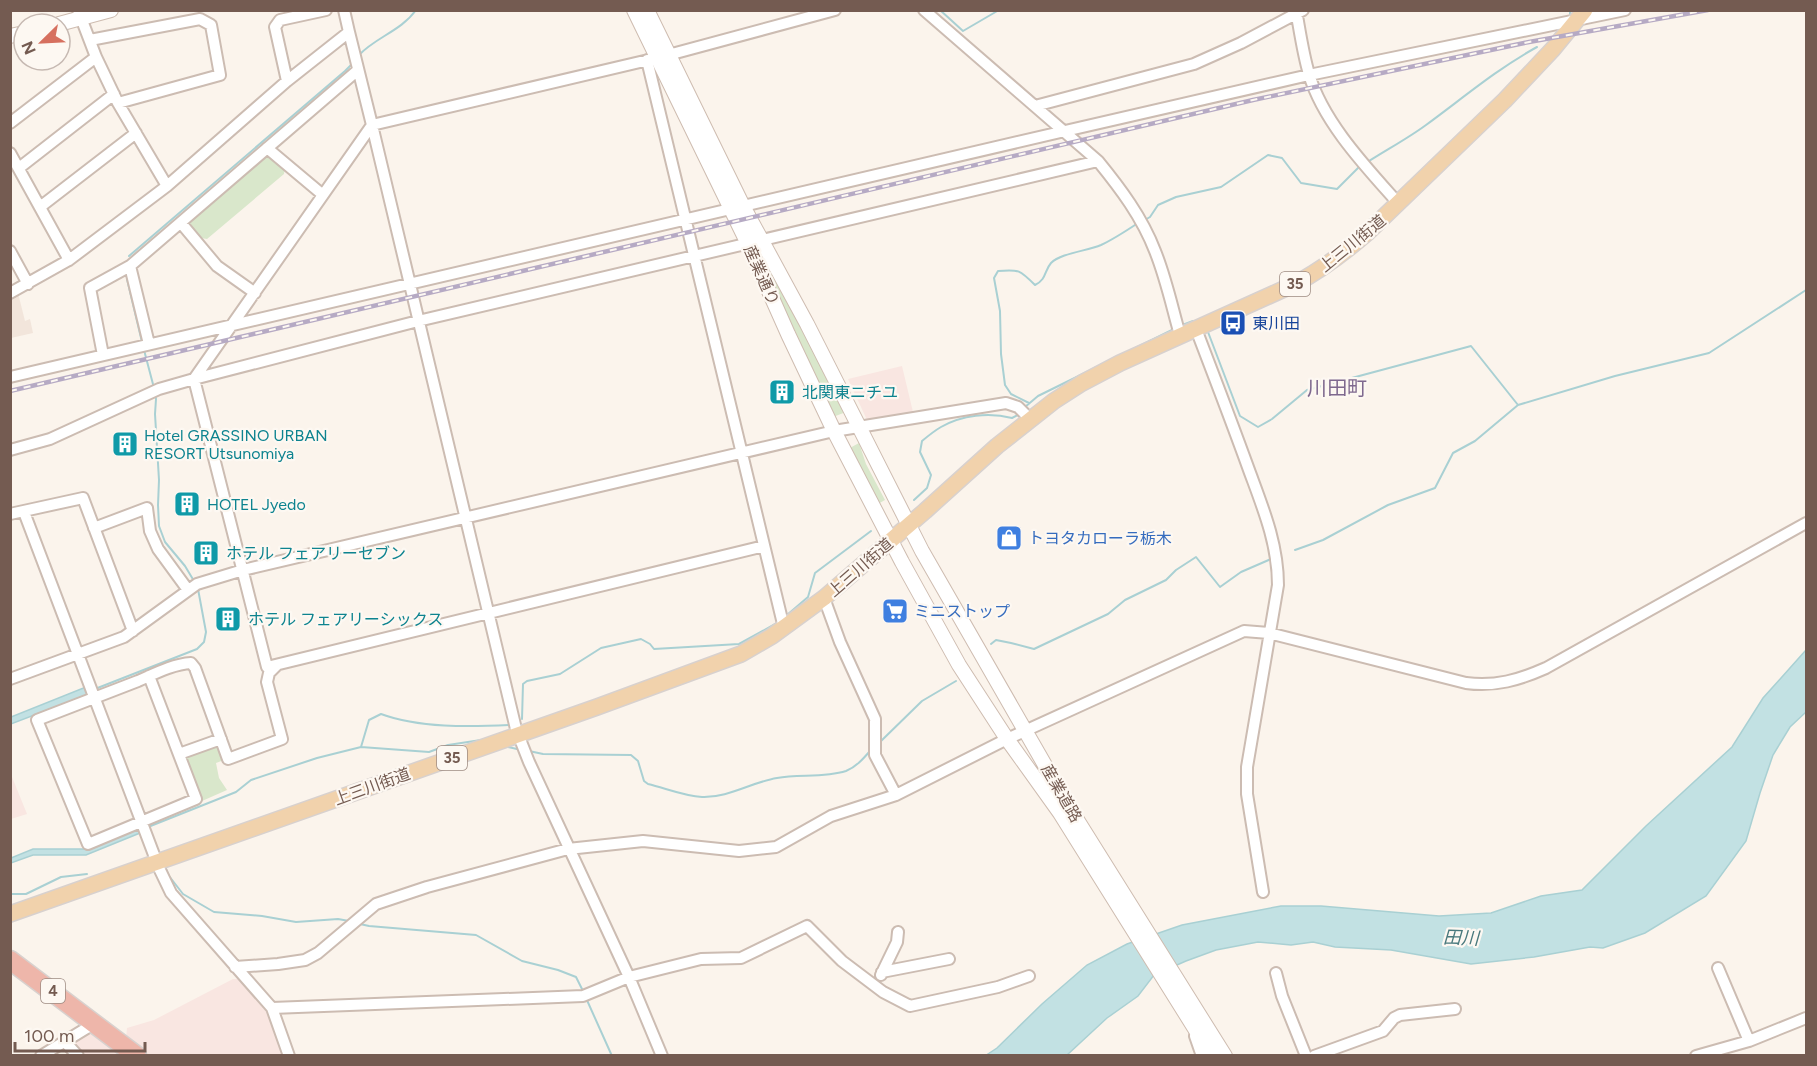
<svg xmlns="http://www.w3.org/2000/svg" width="1817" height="1066" viewBox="0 0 1817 1066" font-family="Figtree,'Noto Sans JP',sans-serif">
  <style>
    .residential { fill: #f2e5db }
    .commercial { fill: #f9e6e1 }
    .green { fill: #d9e7cb }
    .water { fill: #c2e1e3; stroke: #a9d0d3; stroke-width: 1.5 }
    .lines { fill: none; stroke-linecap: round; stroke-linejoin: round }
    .stream { stroke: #a9d0d3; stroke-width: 2 }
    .street-casing { stroke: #ccbcb2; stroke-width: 14 }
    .secondary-casing { stroke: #cebcb0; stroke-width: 16 }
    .primary-casing { stroke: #d8d1ce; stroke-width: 18 }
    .highway-casing { stroke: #d8d1ce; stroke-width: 21 }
    .street { stroke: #fff; stroke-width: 10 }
    .secondary { stroke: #fff; stroke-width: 14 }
    .primary { stroke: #f1d2ac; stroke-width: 15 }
    .highway { stroke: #eeb6aa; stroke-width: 18 }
    .rail-casing { stroke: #b6aac4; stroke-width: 4.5 }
    .rail { stroke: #fdf8f2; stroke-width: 2; stroke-dasharray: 7; stroke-linecap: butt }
    .labels { text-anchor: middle; stroke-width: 4.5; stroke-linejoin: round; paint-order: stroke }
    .shield { fill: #fdf8f2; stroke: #9d8a81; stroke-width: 1.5 }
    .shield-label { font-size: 15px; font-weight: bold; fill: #745b51 }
    .street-label { font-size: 16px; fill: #745b51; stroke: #fdf8f2 }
    .transit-label { font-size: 16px; fill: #164399; stroke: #fdf8f2; text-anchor: start }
    .culture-label { font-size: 16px; fill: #0d838f; stroke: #fdf8f2; text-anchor: start }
    .shop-label { font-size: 16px; fill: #366cbe; stroke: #fdf8f2; text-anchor: start }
    .water-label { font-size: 18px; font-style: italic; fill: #49797d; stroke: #fdf8f2 }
    .quarter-label { font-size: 20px; fill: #7f698f; stroke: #fdf8f2 }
  </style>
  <rect width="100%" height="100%" fill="#fbf4ec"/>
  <path class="residential" d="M18 293 25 321 30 319 33 333 11 338V297Z"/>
  <path class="commercial" d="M902 366 913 412 867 420 848 379Z
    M10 772 27 814 11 819H10Z
    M233 979H240L268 1014 283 1055H148L126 1039 127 1028 154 1020Z
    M84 1034H92L120 1055H83L74 1048V1041Z"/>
  <path class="green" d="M265 155H271L285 167 284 174 207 239 201 238 189 225 190 219Z
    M767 261 846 412 833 417 762 263Z
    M859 443 866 464 885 500 876 505 848 449Z
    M214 744 219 747 224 760 216 763 219 778 227 790 202 801 186 758 188 753Z"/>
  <path class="water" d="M1806 650V712L1790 727 1773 755 1760 793 1746 841 1706 896 1645 933 1603 948 1590 947 1534 957 1471 964 1391 950 1335 947 1313 942 1291 945 1258 942 1216 950 1186 961 1154 975 1138 996 1107 1018 1067 1055 985 1056 997 1048 1042 1004 1087 965 1127 944 1182 925 1281 906H1321L1439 916 1491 913 1541 896 1582 890 1646 826 1732 747 1763 698Z
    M86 687 89 694 11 724V717Z
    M138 828 140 833 86 855H33L11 863V858L33 849H84Z"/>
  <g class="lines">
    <path class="stream" d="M940 10 963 31 999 10
      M1570 14V10
      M359 55C376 37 401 31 416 10
      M1366 163C1386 150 1407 139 1426 125 1463 98 1497 69 1537 47
      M1143 221 1150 217 1158 205 1176 197 1221 187 1268 155 1282 158 1301 183 1337 189 1361 165
      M129 256 345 71 354 62
      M127 279 142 342
      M1185 324 1193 321
      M1208 332 1240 416 1258 427 1272 419 1307 390 1471 346 1518 405 1615 376 1709 353 1806 290
      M144 350 154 388
      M155 394 156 399 155 414 159 480 158 505 159 526 165 542 185 566 194 581
      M1029 403 1011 394 1005 385 1001 354 1000 311 994 278 998 271C1019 269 1020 270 1035 285 1047 279 1044 271 1051 263 1061 253 1087 251 1101 245 1114 239 1126 231 1138 223
      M1025 407 1038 396 1172 330
      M914 500 927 488 931 475 920 452 922 441C928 436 934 431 941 427 962 415 989 412 1012 418L1018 415
      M1295 550 1323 540 1388 505 1435 488 1453 453 1475 441 1518 405
      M787 615 808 597 815 573 871 531
      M991 644 996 640 1011 643 1034 649 1108 614 1125 600 1166 580 1176 570 1196 557 1220 587 1241 572 1271 559
      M95 689 197 649 204 642 206 632 198 589
      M522 719 523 684 527 681 560 674 601 648 641 639 650 644 654 649 739 644 777 623
      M879 743 922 701 956 681
      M504 746 517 749
      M361 747 369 720 381 714C419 728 469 727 509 725
      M529 751 543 754 631 755 638 761 644 781 648 784C665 788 684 796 702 797 728 798 752 782 777 778 799 774 824 778 846 771 856 767 863 759 870 751
      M148 827 236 792 251 780 317 758 361 747 429 752 448 745 481 740
      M165 867 169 876 183 894 214 912 262 916 296 922 338 919 349 921
      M10 894H26L61 877 87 874
      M360 924 369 926 476 935 522 961 558 970 576 977 584 993
      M586 998 612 1056"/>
    <defs>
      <path id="street" d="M78 10 96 57 118 103 167 186
        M924 10 1098 161C1120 188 1142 217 1155 251 1166 278 1172 307 1180 335
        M1296 10C1300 32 1303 54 1309 74 1323 122 1366 167 1398 203
        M349 32 372 125 194 379 267 667 764 546
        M90 40 200 19 211 25 220 75 118 103
        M647 60 784 628
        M287 81 275 27 280 20 326 10
        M1035 106 1194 64 1241 43 1303 10
        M10 123 96 57
        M267 148 323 195
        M10 153 69 260
        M19 168 114 94
        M40 207 136 133
        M181 223 217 266 255 293
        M10 251 28 284
        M10 293 69 260 167 186 287 81 349 32 344 10
        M1196 329C1214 376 1232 423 1249 470 1263 508 1278 544 1278 585L1247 767V794L1263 892
        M149 344 130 266 358 70
        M103 355 90 288 130 266
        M10 377 1065 131 1309 75 1625 10
        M10 450 50 439 159 389 194 379 418 321 1098 161
        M24 512 159 868 171 893 272 1008 289 1056
        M10 514 83 498 133 631
        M94 528 147 508 150 531 158 549 188 590
        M824 598 840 642 875 719V755L896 795
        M149 676 196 799 88 844 37 720C71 707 104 694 138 681 154 674 173 664 191 663L195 668 228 759 282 739 267 682 269 673 277 665
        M10 679 124 637 197 584 243 570 834 431 1006 403 1018 407 1030 419
        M179 754 221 739
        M235 967 278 964 305 960 318 953 376 904 427 887 568 849 643 841 739 851 776 847 831 816 896 795 1007 739 1244 631 1269 633 1466 683C1495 687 1519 680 1546 668L1806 523
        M1718 968 1749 1041
        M882 972 949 959
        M1276 973 1282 996 1306 1056
        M881 975 897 942 898 932
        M272 1008 583 996 629 977 701 959 741 958 807 926 842 961 883 992 910 1006 998 987 1029 976
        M1195 1036 1202 1056
        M65 1042 78 1056
        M41 1056 95 1023
        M662 1056 629 977 529 762 516 729 372 125 657 58 835 10
        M1314 1056 1383 1031 1394 1018 1400 1015 1455 1009
        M1696 1056 1749 1041 1806 1018"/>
      <path id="secondary" d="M634 10 748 244 788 334 834 431 902 562 959 665 1007 739 1060 813 1212 1056
        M647 10 743 206 807 324 922 551 1069 807 1225 1056
        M59 24 111 10
        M10 36 24 33"/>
      <path id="primary" d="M10 914 597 707 741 654 772 636 824 598 925 511 997 446 1054 401 1082 383 1120 363 1295 284C1321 270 1345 252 1367 233L1505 100 1553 49 1585 10"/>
      <path id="highway" d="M10 960 137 1056"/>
    </defs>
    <use href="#street" class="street-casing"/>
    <use href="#secondary" class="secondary-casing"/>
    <use href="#primary" class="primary-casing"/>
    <use href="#highway" class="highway-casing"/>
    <use href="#street" class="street"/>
    <use href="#secondary" class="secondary"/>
    <use href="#primary" class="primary"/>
    <use href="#highway" class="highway"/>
    <defs>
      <path id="rail" d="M10 391 1253 100 1529 42 1708 10"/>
    </defs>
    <use href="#rail" class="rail-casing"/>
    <use href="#rail" class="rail"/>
  </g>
  <defs>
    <symbol id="bus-square" viewBox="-11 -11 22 22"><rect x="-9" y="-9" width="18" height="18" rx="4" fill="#1a4fb4" stroke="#fdf8f2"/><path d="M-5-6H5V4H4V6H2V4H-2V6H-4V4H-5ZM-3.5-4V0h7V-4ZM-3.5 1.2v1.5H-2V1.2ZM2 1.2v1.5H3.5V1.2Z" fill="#fff"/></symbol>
    <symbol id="building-square" viewBox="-11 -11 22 22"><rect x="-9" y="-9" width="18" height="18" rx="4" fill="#0f9aa8" stroke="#fdf8f2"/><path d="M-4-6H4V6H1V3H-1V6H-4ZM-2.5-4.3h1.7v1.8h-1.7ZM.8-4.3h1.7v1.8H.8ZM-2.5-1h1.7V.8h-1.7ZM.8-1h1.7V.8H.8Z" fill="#fff"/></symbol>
    <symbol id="shop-square" viewBox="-11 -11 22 22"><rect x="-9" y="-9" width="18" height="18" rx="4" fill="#3f7fe0" stroke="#fdf8f2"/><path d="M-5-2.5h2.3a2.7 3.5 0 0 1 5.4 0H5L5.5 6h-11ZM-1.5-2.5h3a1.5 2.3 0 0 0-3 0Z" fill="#fff"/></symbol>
    <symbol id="supermarket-square" viewBox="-11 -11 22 22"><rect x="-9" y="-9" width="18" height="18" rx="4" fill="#3f7fe0" stroke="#fdf8f2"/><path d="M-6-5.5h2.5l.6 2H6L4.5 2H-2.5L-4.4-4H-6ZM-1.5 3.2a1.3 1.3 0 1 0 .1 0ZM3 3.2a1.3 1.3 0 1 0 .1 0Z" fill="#fff"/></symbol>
  </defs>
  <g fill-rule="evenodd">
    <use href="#bus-square" x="1218" y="308" width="30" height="30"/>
    <use href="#building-square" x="767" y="377" width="30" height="30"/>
    <use href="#building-square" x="110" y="429" width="30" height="30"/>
    <use href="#building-square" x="172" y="489" width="30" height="30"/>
    <use href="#shop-square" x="994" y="523" width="30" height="30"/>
    <use href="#building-square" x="191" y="538" width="30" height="30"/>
    <use href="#supermarket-square" x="880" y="596" width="30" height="30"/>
    <use href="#building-square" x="213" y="604" width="30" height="30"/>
  </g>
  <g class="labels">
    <g class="shield">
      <rect x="1280" y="272" width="30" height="24" rx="4.5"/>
      <rect x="437" y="746" width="30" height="24" rx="4.5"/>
      <rect x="41" y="979" width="24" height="24" rx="4.5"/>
    </g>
    <g class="shield-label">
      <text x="1295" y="289">35</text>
      <text x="452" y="763">35</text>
      <text x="53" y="996">4</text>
    </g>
    <g class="street-label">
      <text transform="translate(1352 243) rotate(-39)" y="6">上三川街道</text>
      <text transform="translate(762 275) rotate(66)" y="6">産業通り</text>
      <text transform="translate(860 567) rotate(-41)" y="6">上三川街道</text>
      <text transform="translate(372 786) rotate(-20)" y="6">上三川街道</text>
      <text transform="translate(1062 793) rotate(60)" y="6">産業道路</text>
    </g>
    <g class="transit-label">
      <text x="1252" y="329">東川田</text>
    </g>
    <g class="culture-label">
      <text x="802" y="398">北関東ニチユ</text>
      <text x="144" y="441">Hotel GRASSINO URBAN<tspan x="144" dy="18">RESORT Utsunomiya</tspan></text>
      <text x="207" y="510">HOTEL Jyedo</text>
      <text x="226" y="559">ホテル フェアリーセブン</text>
      <text x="248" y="625">ホテル フェアリーシックス</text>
    </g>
    <g class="shop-label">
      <text x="1028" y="544">トヨタカローラ栃木</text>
      <text x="914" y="617">ミニストップ</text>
    </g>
    <g class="water-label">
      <text transform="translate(1461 938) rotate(2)" y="6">田川</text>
    </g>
    <g class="quarter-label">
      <text x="1337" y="395">川田町</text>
    </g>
  </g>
  <rect width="1817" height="1066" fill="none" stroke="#745b51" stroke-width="24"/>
  <g transform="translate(42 42) rotate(246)"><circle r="28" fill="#fdf8f2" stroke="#c6b9b2" stroke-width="1.5"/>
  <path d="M0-4.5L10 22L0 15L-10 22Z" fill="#d6705f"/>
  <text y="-9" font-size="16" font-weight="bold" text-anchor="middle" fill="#745b51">N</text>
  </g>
  <path d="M15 1042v9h130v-9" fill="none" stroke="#745b51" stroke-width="3"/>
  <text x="24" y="1042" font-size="18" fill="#745b51" stroke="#fdf8f2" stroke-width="4.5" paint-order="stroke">100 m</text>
</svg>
